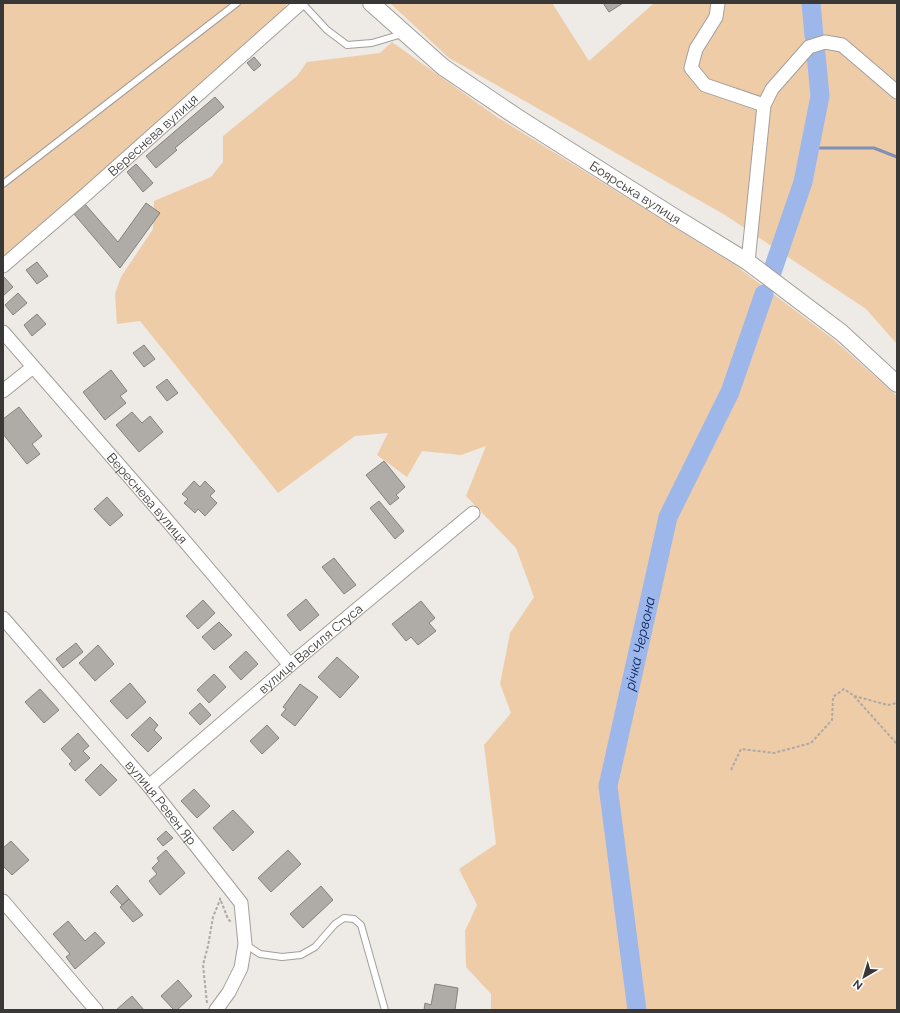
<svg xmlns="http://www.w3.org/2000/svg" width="900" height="1013" viewBox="0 0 900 1013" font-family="Raleway,sans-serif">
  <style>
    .green { fill: #efcca8 }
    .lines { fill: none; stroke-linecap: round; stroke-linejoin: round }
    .stream { stroke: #7f91b4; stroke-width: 3 }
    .river { stroke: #9db7ea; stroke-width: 19 }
    .building { fill: #afaba7; stroke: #85817d }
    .service-casing { stroke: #a29e9a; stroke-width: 8 }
    .minor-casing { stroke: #a29e9a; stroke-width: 15 }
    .tertiary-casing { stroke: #a29e9a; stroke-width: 18 }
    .path { stroke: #aca9a5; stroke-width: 2; stroke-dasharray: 3 2; stroke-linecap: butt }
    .service { stroke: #fff; stroke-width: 6 }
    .minor { stroke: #fff; stroke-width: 13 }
    .tertiary { stroke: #fff; stroke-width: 16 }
    .labels { text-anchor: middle; stroke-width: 3.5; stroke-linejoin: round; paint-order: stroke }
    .street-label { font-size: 13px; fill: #3a3836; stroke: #fff }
    .water-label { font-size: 14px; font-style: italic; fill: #0c2661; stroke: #fff }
  </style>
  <rect width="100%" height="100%" fill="#eeeae5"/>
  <path class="green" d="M3 3H287L282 16 3 258Z
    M390 3H552L589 61 654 3H897V344L866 309 725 215 449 58Z
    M392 42 497 117 735 265 833 339 897 396V1010H491V994L466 967 465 931 477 905 459 869 496 844 484 745 511 713 500 684 510 633 534 597 516 548 466 496 486 446 461 455 422 451 407 477 377 455 388 433 355 436 278 493 140 321 117 324 115 294 121 277 153 229 154 201 211 177 223 162V136L297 76 307 62 380 53Z"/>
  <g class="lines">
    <path class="stream" d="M810 148H874L897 157"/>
    <g class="river">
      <path d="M811 3 814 36"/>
      <path d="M771 275 803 182 820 96 816 54"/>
      <path id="s1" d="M637 1010 608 786 668 517 730 392 764 294"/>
    </g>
  </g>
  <path class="building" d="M603 3H623L609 12Z
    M254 57 261 65 254 71 247 63Z
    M215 97 224 107 175 148 177 150 156 168 146 156Z
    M136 164 153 183 143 192 127 172Z
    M146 203 160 213 120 268 74 214 85 204 118 242Z
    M37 262 48 276 37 284 26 270Z
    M4 277 13 287 3 296V279Z
    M18 293 27 303 13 315 5 305Z
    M37 314 46 324 32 336 24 325Z
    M144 345 155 359 144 367 133 353Z
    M111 370 127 391 120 396 126 403 105 420 83 392Z
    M167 379 178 393 167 401 156 387Z
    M19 407 42 436 32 444 40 454 27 464 3 434V419Z
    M132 412 142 423 150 416 163 432 139 452 116 425Z
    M384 461 405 487 396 495 399 498 390 505 366 475Z
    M194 481 200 487 205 481 215 491 210 496 217 503 205 516 198 509 195 513 184 503 188 499 182 494Z
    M107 497 123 515 110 526 94 509Z
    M379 501 404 531 395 539 370 508Z
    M334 558 356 585 344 594 322 567Z
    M306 599 319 615 300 631 287 615Z
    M203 600 215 613 198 629 186 616Z
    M421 601 435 618 429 623 436 631 418 645 411 637 406 641 392 624Z
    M219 622 232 635 214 650 202 637Z
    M76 643 83 652 63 668 56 659Z
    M98 645 114 664 95 681 79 663Z
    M246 651 258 664 241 680 229 667Z
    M337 657 359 677 340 698 318 677Z
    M214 674 226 687 209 703 197 690Z
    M130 683 146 702 127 719 110 701Z
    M300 684 318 697 295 726 281 715 286 709 283 707Z
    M40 689 59 710 44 723 25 702Z
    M200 703 211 715 200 725 189 713Z
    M150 717 158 725 154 730 162 738 148 752 131 735Z
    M267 725 279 738 262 754 250 741Z
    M78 733 89 746 83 751 90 758 75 771 69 764 72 761 61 749Z
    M101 764 117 780 100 796 85 780Z
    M194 789 210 806 197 818 181 801Z
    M233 810 254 832 233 851 213 828Z
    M166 831 173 838 163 846 157 839Z
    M11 841 29 860 12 875 3 866V848Z
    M166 850 185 873 160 895 149 881 157 874 152 868 159 861 157 858Z
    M288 850 301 864 271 892 258 878Z
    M117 885 129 899 122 905 110 892Z
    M321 886 333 900 303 928 290 914Z
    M129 899 143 915 133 922 120 907Z
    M68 921 85 941 95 932 105 943 75 969 66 957 70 954 53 934Z
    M178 980 192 996 177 1010H174L161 996Z
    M435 984 458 988 455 1010H424L425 1003 431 1005Z
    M132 996 144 1010H116Z"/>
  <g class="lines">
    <defs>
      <path id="service" d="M302 3 327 30 347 45 372 43 402 34
        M3 184 237 3
        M245 944 260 954 282 957 301 955 315 947 335 924 344 918 354 919 361 925 385 1010"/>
      <g id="minor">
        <path d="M718 3 716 17 696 49 691 68 705 85 764 105"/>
        <path d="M748 262 764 105 772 89 809 47 825 42 842 45 897 92"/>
        <path id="s2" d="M3 266 83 197 301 3"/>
        <path id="s3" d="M3 332 160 512 290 665"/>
        <path d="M3 391 33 367"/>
        <path id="s4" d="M3 618 149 786 241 903 245 944 241 968 229 992 216 1010"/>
        <path id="s5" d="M149 786 290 665 473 513"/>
        <path d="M3 901 96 1010"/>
      </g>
      <g id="tertiary">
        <path id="s6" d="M371 3 443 67 517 117 673 216 748 262 842 333 897 384"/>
      </g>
    </defs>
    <use href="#service" class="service-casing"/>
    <use href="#minor" class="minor-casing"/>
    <use href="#tertiary" class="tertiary-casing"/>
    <path class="path" d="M854 696 888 705 897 703
      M731 770 741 749 774 753 811 743 832 720 833 697 844 689 853 695 897 744
      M221 901 228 919 231 922
      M207 1003 203 965 208 946 213 917 220 900V896"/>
    <use href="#service" class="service"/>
    <use href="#minor" class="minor"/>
    <use href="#tertiary" class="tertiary"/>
  </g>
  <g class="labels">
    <g class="street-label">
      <text dy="5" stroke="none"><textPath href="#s2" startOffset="199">Вереснева вулиця</textPath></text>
      <text dy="5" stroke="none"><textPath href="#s6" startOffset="326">Боярська вулиця</textPath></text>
      <text dy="5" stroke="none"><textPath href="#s3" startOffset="220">Вереснева вулиця</textPath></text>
      <text dy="5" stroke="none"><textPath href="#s5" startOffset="212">вулиця Василя Стуса</textPath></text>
      <text dy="5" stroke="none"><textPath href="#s4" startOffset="243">вулиця Ревен Яр</textPath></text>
    </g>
    <g class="water-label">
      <text dy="5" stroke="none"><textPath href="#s1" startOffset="372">річка Червона</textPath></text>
    </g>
  </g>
  <rect width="900" height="1013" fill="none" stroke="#3a3836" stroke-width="8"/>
  <g transform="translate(864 977) rotate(218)" stroke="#ffffff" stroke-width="3" paint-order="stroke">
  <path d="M0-3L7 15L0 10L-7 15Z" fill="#3a3836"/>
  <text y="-6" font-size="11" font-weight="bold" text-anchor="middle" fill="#3a3836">N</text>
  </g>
</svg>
